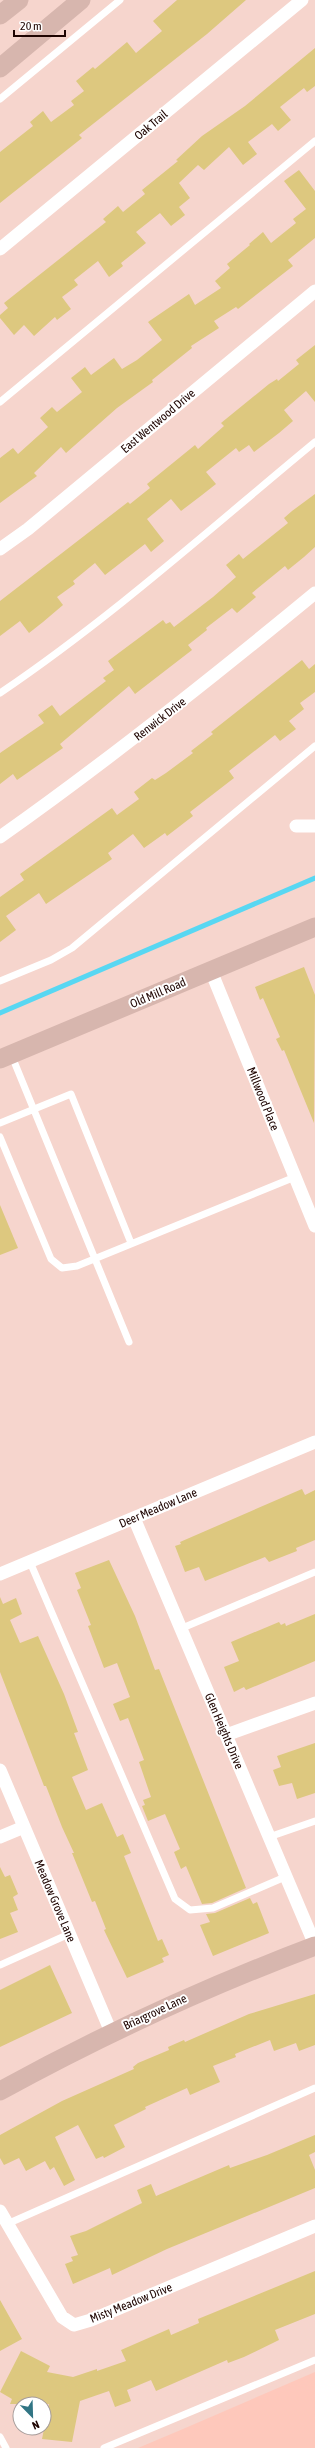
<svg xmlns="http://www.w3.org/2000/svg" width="315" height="2448" viewBox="0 0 315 2448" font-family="'Asap Condensed',sans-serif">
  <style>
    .built { fill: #fec8bb }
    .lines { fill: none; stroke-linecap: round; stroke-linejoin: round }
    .stream { stroke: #58d7f2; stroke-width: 5 }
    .building { fill: #ddc87f }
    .lane { stroke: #fff; stroke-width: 7 }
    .street { stroke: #fff; stroke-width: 13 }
    .secondary { stroke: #d7b6ae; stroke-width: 19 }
    .labels { text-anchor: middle; stroke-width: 4; stroke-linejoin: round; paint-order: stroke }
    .street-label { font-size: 12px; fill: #1e0401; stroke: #fff }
  </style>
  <rect width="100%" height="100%" fill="#f6d5cd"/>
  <path class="built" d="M315 2372V2448H138L183 2429Z"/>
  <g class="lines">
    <path class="stream" d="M0 1013 315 878"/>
  </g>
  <path class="building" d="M177 0H246L207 34 79 135 82 138 0 203V152L33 126 30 122 43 111 51 122 74 105 71 101 84 91 76 81 93 67 95 69 127 42 136 53 162 31 153 21Z
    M315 48V86L307 92 304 88 280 107 291 120 278 131 272 124 248 142 257 154 243 165 229 147 204 170 198 165 179 183 190 198 179 207 185 215 171 226 160 213 136 232 146 243 121 263 123 266 109 277 98 261 74 280 78 285 62 297 71 309 57 320 55 317 34 336 24 325 14 335 0 318V315L8 308 4 303 106 222 103 219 118 206 123 212 145 194 142 190 178 161 176 160 202 136 245 106Z
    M299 170 315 191V238L288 260 293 266 238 309 236 307 214 321 219 328 191 346 192 348 152 380 153 382 117 408 66 453 61 447 34 473 37 476 0 503V458L13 448 18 454 48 427 40 418 52 407 57 412 82 392 71 378 85 367 91 375 114 358 122 369 137 360 162 340 148 322 189 294 195 305 221 288 215 281 230 268 227 264 250 245 249 244 263 232 271 243 296 223 293 219 306 209 284 181Z
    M315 345V402L306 391 284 410 293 421 279 433 254 452 249 445 239 452 236 448 206 472 216 484 202 495 181 511 171 499 147 519 164 541 151 552 145 544 105 575 95 563 73 581 75 584 57 597 63 605 43 622 29 633 20 621 0 636V601L128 502 130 504 150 488 147 484 195 445 198 449 224 426 221 423 269 384 277 379 278 381 299 364 296 360Z
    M315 494V547L304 557 288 570 285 566 252 593 256 597 237 613 232 608 206 628 207 630 188 645 192 650 135 694 129 686 60 744 63 748 17 780 13 774 0 784V753L44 723 38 715 52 705 60 716 106 681 103 678 114 670 108 661 163 620 166 624 170 622 174 627 213 597 236 577 226 565 239 554 243 559 288 523 284 518 292 511Z
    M302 660 309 669 315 664V692L300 703 304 709 289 721 296 729 280 741 275 735 229 771 234 778 190 812 193 816 167 836 165 833 144 848 133 834 108 853 112 859 46 904 39 893 6 916 16 930 0 942V897L24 880 20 874 112 808 117 815 139 799 134 792 152 778 155 780 166 773 193 753 191 751 213 734 211 732Z
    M304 967 315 995 314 1123 284 1050 282 1051 276 1039 280 1037 263 998 260 1000 255 987Z
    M0 1205 18 1248 0 1255Z
    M302 1489 305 1495 315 1490V1540L296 1548 297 1551 269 1562 265 1557 205 1581 199 1567 185 1572 175 1546 181 1544 180 1542Z
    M109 1560 135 1616 155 1670 159 1669 246 1888 212 1903 202 1904 186 1866 181 1869 174 1852 180 1849 165 1814 148 1821 142 1806 145 1805 143 1800 151 1797 139 1762 144 1760 128 1718 120 1721 113 1704 130 1697 117 1663 104 1668 88 1626 91 1625 77 1590 81 1588 75 1573Z
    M0 1597 3 1604 16 1598 22 1614 10 1620 20 1643 38 1636 64 1694 78 1732 74 1733 88 1770 72 1777 86 1810 102 1803 117 1837 123 1834 131 1853 124 1856 158 1941 162 1939 169 1955 162 1958 164 1962 127 1978 104 1930 106 1929 95 1901 92 1902 72 1853H74L62 1827 46 1786H44L0 1672Z
    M315 1614V1661L246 1690 244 1687 234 1692 224 1667 239 1661 231 1642 279 1622 281 1625 285 1623 286 1626Z
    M315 1743V1793L297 1799 292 1783 279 1786 273 1770 281 1767 277 1756Z
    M0 1867 5 1877 10 1875 18 1894 13 1897 18 1910 10 1913 18 1932 0 1939Z
    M250 1898 253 1904 257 1902 269 1933 213 1956 200 1925 210 1922 206 1914 215 1913Z
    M50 1965 72 2013 0 2047V1990Z
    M315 1994V2045L299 2051 296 2043 274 2051 270 2040 235 2054 236 2057 213 2066 220 2082 190 2095 187 2088 145 2107 146 2109 114 2125 125 2147 104 2158 103 2156 96 2159 78 2125 55 2137 75 2180 64 2186 54 2167 50 2170 45 2161 26 2171 19 2158 4 2165 0 2158V2135L62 2101 134 2069 133 2067 138 2063 169 2050 168 2047 184 2040 185 2042 249 2014Z
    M315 2135V2152L309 2155 315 2170V2188L167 2249 112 2275 110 2268 73 2284 65 2264 73 2261 71 2257 78 2255 70 2236 86 2231 142 2203 137 2190 151 2184 156 2196 229 2165 230 2168 267 2155Z
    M315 2271V2314L275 2330 279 2340 244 2357 228 2363 227 2360 156 2391 151 2380 127 2390 131 2401 115 2407 109 2391 80 2401 72 2442 42 2439 49 2404H10L12 2399 0 2392 21 2351 50 2366 47 2372 73 2377 97 2369V2371L126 2361 121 2350 169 2329 171 2335 199 2323 198 2319Z
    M0 2300 22 2339 0 2351Z"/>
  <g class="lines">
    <path class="lane" d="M0 99 120 0
      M0 402 315 141
      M0 693C111 618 212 527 315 442
      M0 981 51 960 72 948 315 746
      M11 1054 129 1342
      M0 1123 71 1094 131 1243
      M0 1137 51 1259 62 1268 77 1266 295 1177
      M30 1562 175 1899 190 1910 213 1908 285 1877
      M180 1629 315 1572
      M269 1837 315 1821
      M0 1965 69 1934
      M7 2224 315 2088
      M0 2437 6 2448
      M104 2448 315 2360"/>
    <path class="street" d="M0 249 302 0
      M0 549 28 529 315 291
      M296 826H315
      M0 837C109 760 212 678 315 593
      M211 971 315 1226
      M134 1518 315 1945
      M0 1574 315 1442
      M226 1735 315 1703
      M0 1770 111 2032
      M0 1837 24 1827
      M0 2211 62 2317 74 2325 91 2320 315 2226"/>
    <path class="secondary" d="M0 15 19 0
      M0 68 81 0
      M0 1059 315 927
      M0 2091C102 2035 206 1987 315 1946"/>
  </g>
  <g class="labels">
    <g class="street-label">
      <text transform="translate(151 125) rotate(-40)" y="4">Oak Trail</text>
      <text transform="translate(158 421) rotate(-40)" y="4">East Wentwood Drive</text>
      <text transform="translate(160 719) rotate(-38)" y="4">Renwick Drive</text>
      <text transform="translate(158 993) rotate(-23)" y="4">Old Mill Road</text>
      <text transform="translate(263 1099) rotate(68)" y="4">Millwood Place</text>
      <text transform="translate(158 1508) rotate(-23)" y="4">Deer Meadow Lane</text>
      <text transform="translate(224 1731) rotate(67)" y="4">Glen Heights Drive</text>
      <text transform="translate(55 1901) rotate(67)" y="4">Meadow Grove Lane</text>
      <text transform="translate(155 2012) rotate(-25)" y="4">Briargrove Lane</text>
      <text transform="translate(131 2303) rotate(-22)" y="4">Misty Meadow Drive</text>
    </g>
  </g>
  <g transform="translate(32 2416) rotate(157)"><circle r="19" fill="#ffffff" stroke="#a59b99"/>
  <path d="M0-3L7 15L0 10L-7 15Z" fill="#317584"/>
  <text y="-6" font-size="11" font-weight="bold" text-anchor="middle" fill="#1e0401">N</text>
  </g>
  <path d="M14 30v6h51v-6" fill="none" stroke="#1e0401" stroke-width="2"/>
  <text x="20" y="30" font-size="12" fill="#1e0401" stroke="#ffffff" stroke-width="3" paint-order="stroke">20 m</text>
</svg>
